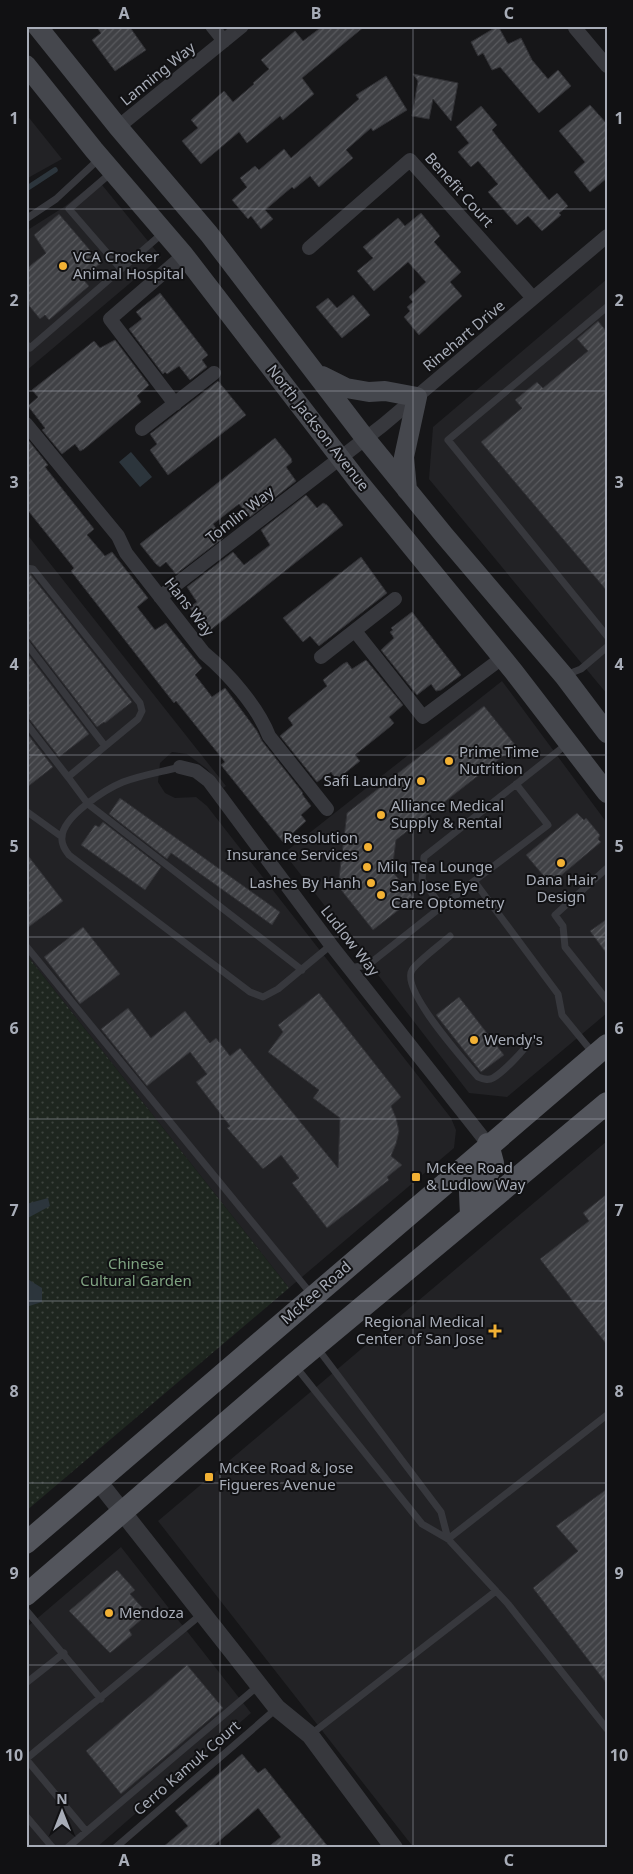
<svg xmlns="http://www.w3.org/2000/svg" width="633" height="1874" viewBox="0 0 633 1874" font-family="'Noto Sans',sans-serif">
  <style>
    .built { fill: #222225 }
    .garden { fill: url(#garden-dots) }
    .water { fill: #2c353c }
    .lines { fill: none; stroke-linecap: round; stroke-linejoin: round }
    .stream { stroke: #2c353c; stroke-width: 5.5 }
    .building { fill: url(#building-hatch); stroke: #303034 }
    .service { stroke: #37383d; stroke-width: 7 }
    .minor { stroke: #37383d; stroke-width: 14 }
    .tertiary { stroke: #37383d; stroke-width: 18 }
    .secondary { stroke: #45474d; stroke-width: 20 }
    .primary { stroke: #53555c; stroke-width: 22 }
    .grid { fill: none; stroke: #a8adb8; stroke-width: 1; stroke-opacity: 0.55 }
    .poi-dot { fill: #f2b134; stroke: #111113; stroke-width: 2 }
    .labels { text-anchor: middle; stroke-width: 4; stroke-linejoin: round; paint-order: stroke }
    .street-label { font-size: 15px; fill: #a8adb8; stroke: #111113 }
    .poi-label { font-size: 15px; fill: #a8adb8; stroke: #111113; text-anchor: start }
    .park-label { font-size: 15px; fill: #7fa381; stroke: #111113 }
    .neatline { fill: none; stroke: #a8adb8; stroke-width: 2 }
    .grid-label { font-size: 16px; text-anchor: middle; font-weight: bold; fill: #a8adb8 }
  </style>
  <defs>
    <pattern id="garden-dots" width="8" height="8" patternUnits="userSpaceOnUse" patternTransform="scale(1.25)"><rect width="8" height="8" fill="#1e261f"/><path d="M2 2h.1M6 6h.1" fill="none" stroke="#3c433d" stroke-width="1.8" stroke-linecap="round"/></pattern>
    <pattern id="building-hatch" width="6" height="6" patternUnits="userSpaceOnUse" patternTransform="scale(1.25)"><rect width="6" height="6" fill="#404145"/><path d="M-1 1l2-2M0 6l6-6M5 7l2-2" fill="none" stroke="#595a5e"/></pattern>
  </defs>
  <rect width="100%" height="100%" fill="#161618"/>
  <path class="built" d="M26 114 62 159 26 179Z
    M98 180 161 257 26 371V231L64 207Z
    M607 279V694L429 479 433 427Z
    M26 533 226 786 223 788 207 769 187 754 172 752 160 763 158 782 165 793 175 798 196 797 207 806 451 1118 456 1130 454 1148 289 1288 26 954Z
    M502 681 607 823V1013L507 1097 469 1093 284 853Z
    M607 1141V1848H414L158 1521Z
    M121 1547 251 1713 96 1848H26V1628Z"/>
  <path class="garden" d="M26 954 289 1288 26 1511Z"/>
  <path class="water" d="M131 452 152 477 140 487 119 462Z
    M48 1198 50 1206 26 1219V1204Z
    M26 1278 42 1288V1302L26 1307Z"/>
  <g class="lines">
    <path class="stream" d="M26 189 55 170"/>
  </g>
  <path class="building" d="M96 26H129L146 50 115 71 92 40 101 33Z
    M323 26H365L302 78 314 94 283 120 280 116 247 143 239 132 201 164 182 141 198 128 191 120 224 91 233 102 254 84 253 83 269 69 261 60 295 31 303 41Z
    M498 26 508 44 521 38 532 60 548 79 558 70 571 86 539 113 500 67 492 70 483 53 478 56 471 42Z
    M413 74 458 83 451 121 433 99 429 119 412 116 418 81Z
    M386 76 407 110 373 131 371 128 346 150 353 158 319 187 310 176 294 189 292 187 265 210 273 219 261 229 251 216 248 219 232 200 247 187 240 178 255 166 259 170 284 149 291 158 359 99 356 95Z
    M590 105 607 124V178L590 192 574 172 585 162 559 131Z
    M481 106 497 125 492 130 498 138 549 200 557 193 568 206 559 213 561 215 542 231 528 216 517 225 488 192 498 184 478 161 471 167 458 152 469 143 456 127Z
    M421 213 440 236 434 242 461 272 450 282 462 296 419 335 404 317 410 311 407 307 413 302 409 297 426 282 408 262 374 291 357 271 373 258 363 247 398 218 405 226Z
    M59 214 101 263 82 278 89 286 49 320 45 315 40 319 26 302V269L46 253 34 235Z
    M160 293 208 355 202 360 207 367 190 380 179 366 167 374 165 372 163 374 129 329 142 319 136 312Z
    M353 295 370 315 342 338 316 307 328 298 337 308Z
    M598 321 607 332V591L481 442 522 408 515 400 537 382 543 388 588 351 577 339Z
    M115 340 149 385 137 396 141 402 84 449 80 451 75 444 62 454 42 430 45 428 28 406 38 397 32 390 94 341 100 348Z
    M218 381 246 415 168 475 150 450 157 444 150 434Z
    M275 438 291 458 292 462 286 467 296 481 250 517 239 504 213 524 223 538 176 574 166 562 160 567 156 564 140 544Z
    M29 441 48 465 45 467 94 529 87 535 105 556 112 552 148 598 137 607 155 630 166 623 202 668 195 675 212 697 225 688 257 731 262 741 303 793 302 794 311 806 301 815 306 821 283 842 221 765 225 762 176 701 174 703 71 571 74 568 26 508V444Z
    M306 495 317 508 323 503 327 505 343 525 208 632 192 612 190 607 197 602 187 587 233 552 244 565 270 545 261 530Z
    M361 557 387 593 319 646 310 636 303 642 283 618Z
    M26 573 30 574 132 702 105 723 104 722 97 727 30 640 26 638Z
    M412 612 461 675 441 690 436 691 431 684 417 695 381 650 394 638 390 632 393 630 391 628Z
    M26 652 89 734 59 757 30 720 26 718Z
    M366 660 403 705 389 717 394 723 391 726 355 755 360 761 340 777 335 778 331 772 317 782 280 736 293 725 288 718 291 715 327 686 323 680 343 664 347 662 352 669Z
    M484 706 516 746 396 840 392 871 414 898 373 930 338 886 347 813Z
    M26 732 53 767 26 788Z
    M120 798 280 912 272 925 171 853 167 859 109 814Z
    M577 813 584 820 586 818 600 835 598 839 601 842 552 883 548 881 526 855Z
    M103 822 161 867 145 890 81 845 95 825 99 827Z
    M26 853 63 901 26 929Z
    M607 919V954L590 931Z
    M83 927 120 974 80 1004 44 957Z
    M319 993 401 1097 391 1106 396 1118 399 1131 396 1144 391 1156 402 1165 387 1177 389 1180 327 1228 292 1183 299 1178 281 1155 263 1169 227 1128 230 1126 196 1082 207 1074 190 1052 147 1086 101 1029 128 1008 151 1038 185 1011 210 1043 216 1038 230 1056 240 1048 338 1168 340 1118 313 1098 319 1090 268 1052 283 1032 278 1025Z
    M459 997 504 1055 481 1072 436 1015Z
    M607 1194V1345L540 1259 589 1221 583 1213Z
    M607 1489V1684L533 1588 578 1551 556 1526Z
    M117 1570 135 1590 130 1594 148 1614 129 1630 132 1635 110 1653 69 1611Z
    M187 1665 223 1708 121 1794 86 1751Z
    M242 1754 258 1773 265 1768 329 1848H267L281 1837 258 1808 211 1848H162L188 1826 175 1811Z"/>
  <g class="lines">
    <path class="service" d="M112 172 69 209 121 269
      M26 219 56 199 99 159
      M607 307 448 440 607 636
      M26 344 30 348 164 232
      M26 568 33 569 140 703 142 711 138 719 68 777 88 804 302 970
      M26 643 105 746
      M566 675 581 669 607 647
      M26 723 68 777
      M180 767C161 772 141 775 123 782 106 789 63 816 62 837 61 844 65 850 69 855L250 992 263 997 278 989 331 945
      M26 811 62 837
      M607 868 555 915 563 926 565 947 607 1000
      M474 881 558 994 562 1015 593 1053
      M442 907 422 880 424 857 567 744
      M450 936C441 944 417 962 412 970 400 990 464 1060 478 1077 483 1079 488 1081 493 1078 505 1071 524 1050 532 1039
      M26 946 312 1295
      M349 968 368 965 474 881 548 825 516 784
      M318 1349 441 1512 448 1539
      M296 1367 422 1524 448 1539 508 1604 607 1729
      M448 1539 607 1415
      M26 1610 101 1699
      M26 1683 64 1653
      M310 1735 496 1591
      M26 1759 203 1613
      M26 1759 86 1831
      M26 1816 53 1848
      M67 1848 259 1685
      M115 1848 276 1709"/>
    <path class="minor" d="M212 26 224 41
      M575 28 607 66
      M118 127 242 26
      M309 248 410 160 533 298
      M175 404 110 319 184 255
      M26 424 118 536 126 553 204 653C228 673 258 707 269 736L327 809
      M142 429 214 373
      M160 597 383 425 607 236
      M355 631 423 717 502 658
      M321 657 395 599
      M180 767 196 771 209 781 331 945 488 1144"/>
    <path class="tertiary" d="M98 1481 277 1708 310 1735 394 1848"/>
    <path class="secondary" d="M37 26 118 127 209 234 365 438 444 535 564 676 607 733
      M26 65 94 150 184 255 358 481 514 672 607 793
      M322 376 346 388 369 392 385 391 417 397 404 457 407 490"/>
    <path class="primary" d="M471 1216 470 1192 486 1177 493 1163 488 1144
      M26 1543 607 1045
      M26 1595 294 1364 607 1103"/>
  </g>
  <path class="grid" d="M220 26V1848M413 26V1848M26 209H607M26 391H607M26 573H607M26 755H607M26 937H607M26 1119H607M26 1301H607M26 1483H607M26 1665H607"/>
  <g class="poi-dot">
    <circle cx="63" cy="266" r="5"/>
    <circle cx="449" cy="761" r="5"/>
    <circle cx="421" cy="781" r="5"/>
    <circle cx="381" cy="815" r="5"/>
    <circle cx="368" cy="847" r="5"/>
    <circle cx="561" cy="863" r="5"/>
    <circle cx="367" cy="867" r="5"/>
    <circle cx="371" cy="883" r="5"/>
    <circle cx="381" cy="895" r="5"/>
    <circle cx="474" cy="1040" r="5"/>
    <rect x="411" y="1172" width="10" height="10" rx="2.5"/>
    <path d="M492.5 1323.5h5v5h5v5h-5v5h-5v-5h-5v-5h5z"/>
    <rect x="204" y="1472" width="10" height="10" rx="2.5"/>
    <circle cx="109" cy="1613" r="5"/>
  </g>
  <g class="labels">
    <g class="street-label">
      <text transform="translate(158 74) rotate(-39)" y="5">Lanning Way</text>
      <text transform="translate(459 190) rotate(48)" y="5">Benefit Court</text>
      <text transform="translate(464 336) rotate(-40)" y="5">Rinehart Drive</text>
      <text transform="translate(318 428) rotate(52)" y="5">North Jackson Avenue</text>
      <text transform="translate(240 515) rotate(-38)" y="5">Tomlin Way</text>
      <text transform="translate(189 607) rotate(52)" y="5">Hans Way</text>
      <text transform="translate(350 941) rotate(52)" y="5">Ludlow Way</text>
      <text transform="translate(316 1293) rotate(-41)" y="5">McKee Road</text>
      <text transform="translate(187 1768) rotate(-41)" y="5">Cerro Kamuk Court</text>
    </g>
    <g class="poi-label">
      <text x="73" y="262">VCA Crocker<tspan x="73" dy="17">Animal Hospital</tspan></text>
      <text x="459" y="757">Prime Time<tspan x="459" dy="17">Nutrition</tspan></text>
      <text x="411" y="786" text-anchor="end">Safi Laundry</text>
      <text x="391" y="811">Alliance Medical<tspan x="391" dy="17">Supply &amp; Rental</tspan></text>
      <text x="358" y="843" text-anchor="end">Resolution<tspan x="358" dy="17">Insurance Services</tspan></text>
      <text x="377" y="872">Milq Tea Lounge</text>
      <text x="561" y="885" text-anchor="middle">Dana Hair<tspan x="561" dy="17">Design</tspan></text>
      <text x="361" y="888" text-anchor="end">Lashes By Hanh</text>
      <text x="391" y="891">San Jose Eye<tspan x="391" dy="17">Care Optometry</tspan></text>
      <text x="484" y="1045">Wendy's</text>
      <text x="426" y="1173">McKee Road<tspan x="426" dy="17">&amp; Ludlow Way</tspan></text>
      <text x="484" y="1327" text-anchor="end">Regional Medical<tspan x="484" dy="17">Center of San Jose</tspan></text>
      <text x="219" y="1473">McKee Road &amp; Jose<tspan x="219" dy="17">Figueres Avenue</tspan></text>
      <text x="119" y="1618">Mendoza</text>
    </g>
    <g class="park-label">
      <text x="136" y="1269">Chinese<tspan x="136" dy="17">Cultural Garden</tspan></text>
    </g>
  </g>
  <rect width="633" height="1874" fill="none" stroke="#111113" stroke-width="55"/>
  <g transform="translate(62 1812)" stroke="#111113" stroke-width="4" paint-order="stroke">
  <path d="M0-4L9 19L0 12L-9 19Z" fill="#a8adb8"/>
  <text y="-8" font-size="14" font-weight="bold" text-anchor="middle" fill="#a8adb8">N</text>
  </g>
  <rect x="28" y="28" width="578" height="1818" class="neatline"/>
  <g class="grid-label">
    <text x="124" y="19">A</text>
    <text x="316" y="19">B</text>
    <text x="509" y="19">C</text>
    <text x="14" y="124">1</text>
    <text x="619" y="124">1</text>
    <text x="14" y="306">2</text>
    <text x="619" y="306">2</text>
    <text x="14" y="488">3</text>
    <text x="619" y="488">3</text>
    <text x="14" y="670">4</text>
    <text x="619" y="670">4</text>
    <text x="14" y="852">5</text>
    <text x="619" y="852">5</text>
    <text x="14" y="1034">6</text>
    <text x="619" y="1034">6</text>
    <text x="14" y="1216">7</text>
    <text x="619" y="1216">7</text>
    <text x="14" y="1397">8</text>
    <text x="619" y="1397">8</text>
    <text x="14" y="1579">9</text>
    <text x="619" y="1579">9</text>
    <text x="14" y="1761">10</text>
    <text x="619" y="1761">10</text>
    <text x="124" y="1866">A</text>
    <text x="316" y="1866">B</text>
    <text x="509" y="1866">C</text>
  </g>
</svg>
